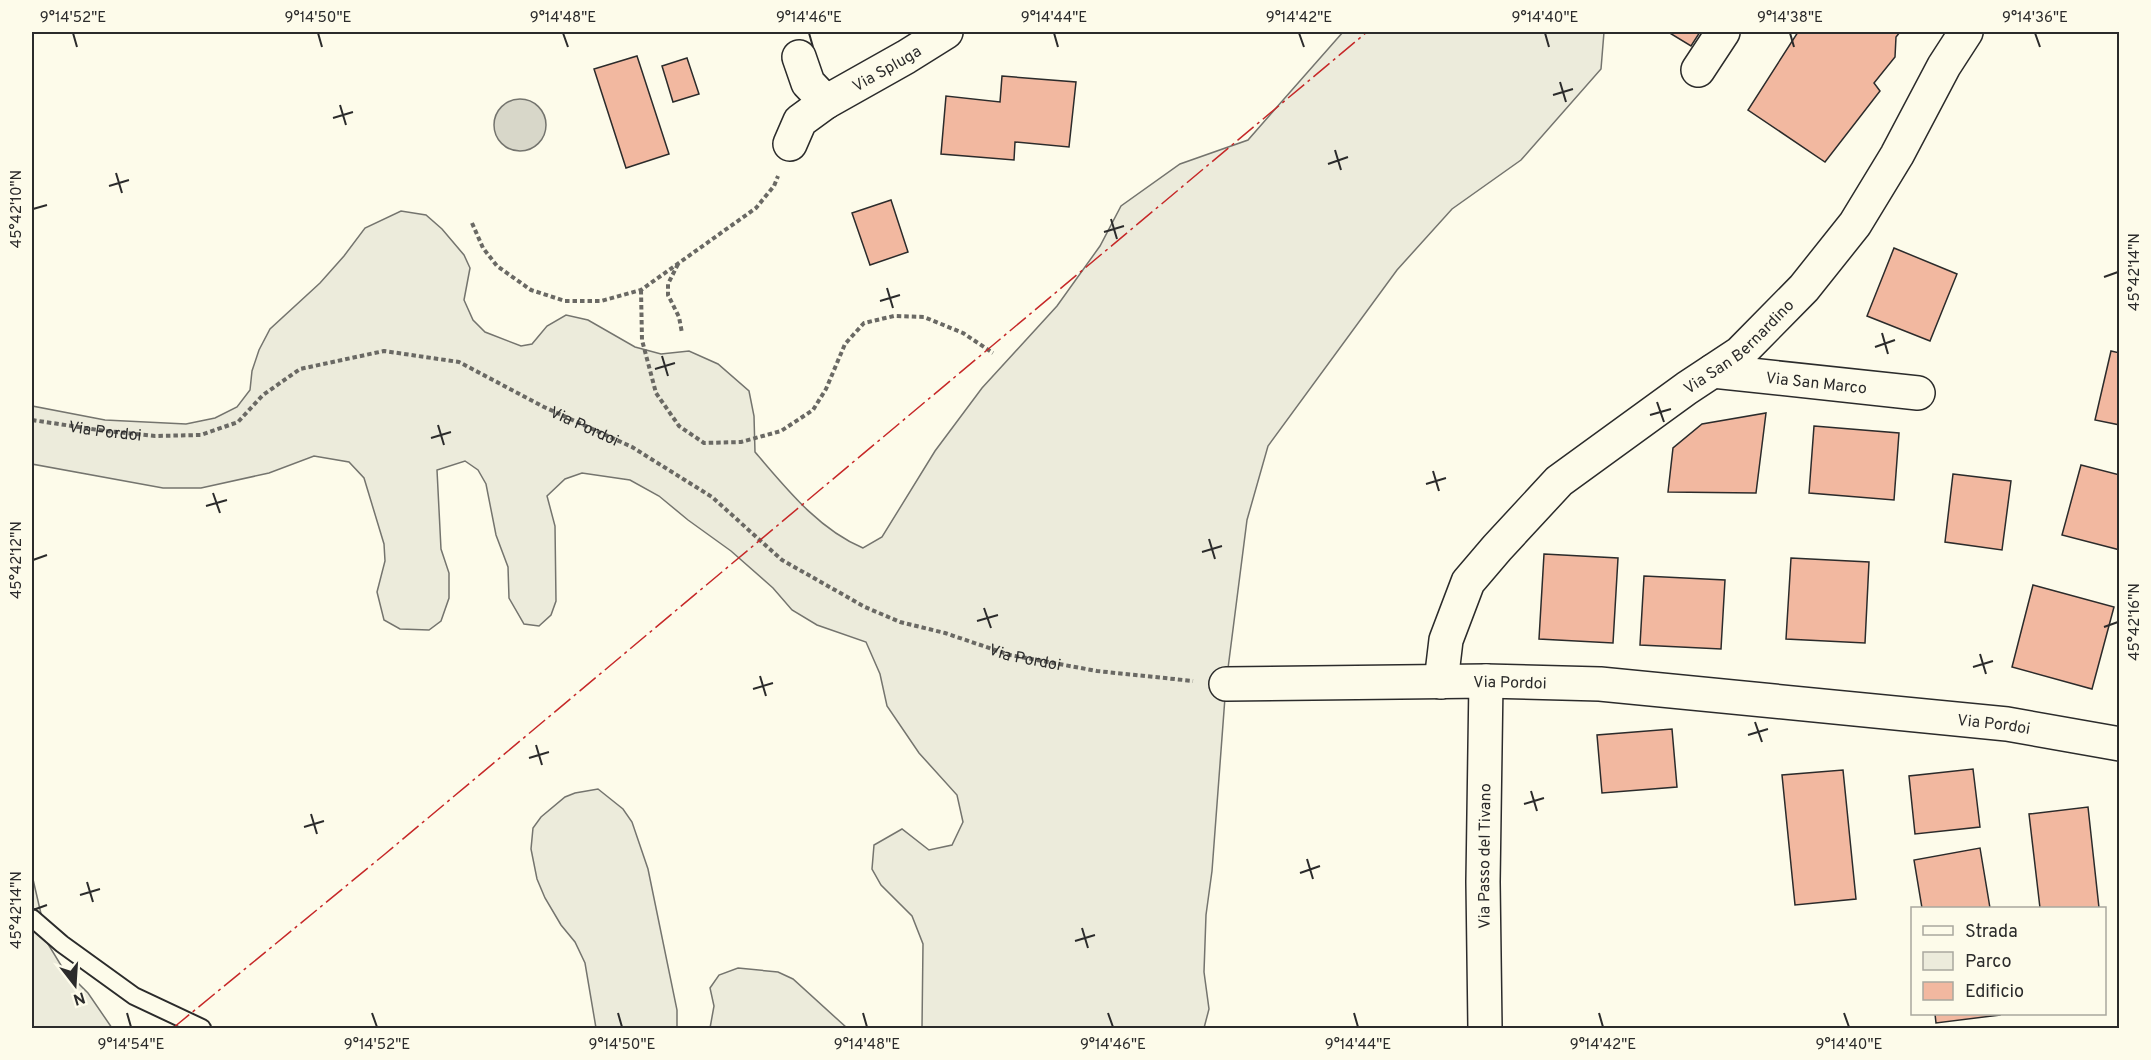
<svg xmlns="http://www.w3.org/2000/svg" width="2151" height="1060" viewBox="0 0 2151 1060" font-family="Overpass,sans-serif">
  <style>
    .green { fill: #ecebdb; stroke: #74746e; stroke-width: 1.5 }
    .water { fill: #d8d7c9; stroke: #74746e; stroke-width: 1.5 }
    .building { fill: #f2b8a0; stroke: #2b2b2b; stroke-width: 1.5 }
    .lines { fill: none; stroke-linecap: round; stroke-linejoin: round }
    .lane-casing { stroke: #2b2b2b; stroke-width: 20 }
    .street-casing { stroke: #2b2b2b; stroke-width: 36 }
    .path { stroke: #6a6964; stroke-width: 4; stroke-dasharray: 4.5 3; stroke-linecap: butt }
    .lane { stroke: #fdfbea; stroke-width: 16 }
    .street { stroke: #fdfbea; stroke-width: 33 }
    .power { stroke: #c62828; stroke-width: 1.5; stroke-dasharray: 21 4.5 3 4.5; stroke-linecap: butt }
    .ticks { fill: none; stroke: #2b2b2b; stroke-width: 2 }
    .labels { text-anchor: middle; stroke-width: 4.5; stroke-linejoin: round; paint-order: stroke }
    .street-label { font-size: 16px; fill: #2b2b2b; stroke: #fdfbea }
    .neatline { fill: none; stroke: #2b2b2b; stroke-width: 2 }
    .ticks-label { font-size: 15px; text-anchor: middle; fill: #2b2b2b }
  </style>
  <rect width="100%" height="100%" fill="#fdfbea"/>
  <path class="green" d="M1343 32H1604L1601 69 1521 160 1452 209 1397 270 1268 446 1247 520 1226 684 1212 871 1206 915 1204 972 1209 1009 1204 1028H922L923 944 912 916 881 885 872 869 874 845 902 829 929 850 952 845 963 822 957 795 919 753 887 706 880 674 866 642 817 625 792 610 773 588 731 551 688 520 659 496 630 480 582 473 565 479 547 496 555 526 556 601 551 615 539 626 524 624 509 598 508 567 496 535 486 484 478 470 465 461 437 470 441 549 449 573V598L441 621 429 630 400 629 384 620 377 592 385 561 384 544 364 478 349 462 314 456 269 473 201 488H163L32 464V406L105 420 186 424 215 418 237 407 250 390 252 371 259 350 270 329 320 283 344 256 365 228 401 211 426 215 442 229 464 255 470 268 464 300 473 320 485 332 521 346 532 344 547 326 566 315 588 320 635 347 661 354 689 351 718 364 749 391 754 416 755 452C786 488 818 529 863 548L882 537 935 451 982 388 1057 306 1100 246 1121 206 1180 164 1248 140Z
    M598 789 623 809 632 822 648 869 677 1010V1028H596L585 963 575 942 561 925 545 898 537 879 531 849 533 828 541 817 565 797 575 793Z
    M32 875 48 944 62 967 88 993 112 1028H32Z
    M738 968 778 972 793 979 847 1028H710L714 1006 710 988 719 975Z"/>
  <path class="water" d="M494 125a26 26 0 1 1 52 0a26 26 0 1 1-52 0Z"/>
  <path class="building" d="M1668 32H1700L1691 46Z
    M1798 32H1900L1896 37 1895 57 1874 83 1880 91 1825 162 1748 110Z
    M637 56 669 154 626 168 594 69Z
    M687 58 699 94 673 102 662 66Z
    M1002 76 1076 82 1069 147 1015 142 1014 160 941 154 946 96 1000 102Z
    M891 200 908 252 870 265 852 213Z
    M1894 248 1957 274 1930 341 1867 316Z
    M2111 351 2120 353V425L2095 420Z
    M1766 413 1756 493 1668 492 1673 448 1702 424Z
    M1814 426 1899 433 1894 500 1809 493Z
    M2081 465 2120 475V550L2062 535Z
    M1953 474 2011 481 2002 550 1945 542Z
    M1544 554 1618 558 1613 643 1539 639Z
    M1791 558 1869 562 1865 643 1786 639Z
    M1644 576 1725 580 1721 649 1640 645Z
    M2033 585 2114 607 2092 689 2012 667Z
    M1672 729 1677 787 1602 793 1597 735Z
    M1973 769 1980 827 1915 834 1909 776Z
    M1843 770 1856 899 1795 905 1782 775Z
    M2088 807 2099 908H2040L2029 814Z
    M1980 848 1990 908H1922L1914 860Z
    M1935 1014H2000V1015L1936 1023Z"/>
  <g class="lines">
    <defs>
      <path id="lane" d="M32 918 62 944 134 996 202 1028"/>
      <g id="street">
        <path id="s2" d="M799 57 808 83 826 102 906 57 946 32"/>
        <path d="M1698 70 1723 32"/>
        <path d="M790 144 800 121 826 102"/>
        <path id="s3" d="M1713 371 1918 393"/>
        <path id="s4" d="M1441 682 1446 640 1468 582 1497 548 1559 481 1687 388 1740 353 1804 288 1855 224 1897 155 1944 66 1966 32"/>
        <path id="s5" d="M1226 684 1486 681 1600 684 2007 724 2120 744"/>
        <path id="s6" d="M1485 1028 1483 882 1486 681"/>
      </g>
    </defs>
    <use href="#lane" class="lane-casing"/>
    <use href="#street" class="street-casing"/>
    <g class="path">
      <path d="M472 223 483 248 497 266 531 290 565 301H601L641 290 756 208 774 186 778 176"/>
      <path d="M678 264 668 284V295L679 317 682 333"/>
      <path d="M641 290 642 340 656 393 679 426 704 443 741 442 781 431 813 410 826 389 845 344 864 323 894 316 924 317 963 333 993 353"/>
      <path id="s1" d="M32 420 105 431 155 436 201 435 238 422 263 395 300 369 384 351 459 362 544 407 632 447 712 497 782 560 865 607 900 622 945 633 1010 655 1097 671 1193 681"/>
    </g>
    <use href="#lane" class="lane"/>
    <use href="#street" class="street"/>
    <path class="power" d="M173 1028 385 854 1367 32"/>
  </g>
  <path class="ticks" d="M73 33 77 47M318 33 322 47M563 33 568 47M809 33 813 47M1054 33 1058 47M1299 33 1304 47M1545 33 1549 47M1790 33 1794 47M2035 33 2040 47M1560 82 1566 102M1553 95 1573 89M340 105 346 125M333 118 353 112M1335 150 1341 170M1328 164 1348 157M116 173 122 193M109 186 129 180M33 209 47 205M1111 219 1117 239M1104 232 1124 226M2104 277 2118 272M887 288 893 308M880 301 900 295M1882 333 1888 354M1875 347 1895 340M662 356 668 376M655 369 675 363M1657 402 1664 422M1650 415 1671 409M438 425 444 445M431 438 451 432M1433 471 1439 491M1426 484 1446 478M213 493 220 513M206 506 227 500M1209 539 1215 559M1202 552 1222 546M33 560 47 555M984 608 991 628M977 621 998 615M2104 627 2118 622M1980 654 1986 674M1973 667 1993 661M760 676 766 696M753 689 773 683M1755 722 1762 742M1748 735 1768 729M536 745 542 765M529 758 549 752M1531 791 1537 811M1524 804 1544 798M311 814 317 834M304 827 324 821M1307 859 1313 879M1300 873 1320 866M87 882 93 902M80 895 100 889M33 910 47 905M1082 928 1088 948M1075 941 1095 935M127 1013 131 1027M372 1013 377 1027M618 1013 622 1027M863 1013 867 1027M1108 1013 1113 1027M1354 1013 1358 1027M1599 1013 1603 1027M1844 1013 1849 1027"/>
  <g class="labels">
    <g class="street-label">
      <text dy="6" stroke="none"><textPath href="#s2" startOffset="123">Via Spluga</textPath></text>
      <text dy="6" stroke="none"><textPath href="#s4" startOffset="465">Via San Bernardino</textPath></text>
      <text dy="6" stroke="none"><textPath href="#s3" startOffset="104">Via San Marco</textPath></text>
      <text dy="6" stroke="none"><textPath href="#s1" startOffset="594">Via Pordoi</textPath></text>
      <text dy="6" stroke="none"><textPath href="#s1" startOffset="74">Via Pordoi</textPath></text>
      <text dy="6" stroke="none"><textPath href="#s1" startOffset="1098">Via Pordoi</textPath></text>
      <text dy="6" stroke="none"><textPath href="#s5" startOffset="284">Via Pordoi</textPath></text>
      <text dy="6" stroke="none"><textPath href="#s5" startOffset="770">Via Pordoi</textPath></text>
      <text dy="6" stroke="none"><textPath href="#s6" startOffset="172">Via Passo del Tivano</textPath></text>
    </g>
  </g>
  <rect width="2151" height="1060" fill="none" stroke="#fdfbea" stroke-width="66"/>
  <rect x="1911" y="907" width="195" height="108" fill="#fdfbea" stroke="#a9a89e" stroke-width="1.5"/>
  <rect x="1923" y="926" width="30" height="9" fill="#fdfbea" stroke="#a9a89e" stroke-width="1.5"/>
  <text x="1965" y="937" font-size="18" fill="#2b2b2b">Strada</text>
  <rect x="1923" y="952" width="30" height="18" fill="#ecebdb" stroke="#a9a89e" stroke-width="1.5"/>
  <text x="1965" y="967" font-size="18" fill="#2b2b2b">Parco</text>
  <rect x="1923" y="982" width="30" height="18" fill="#f2b8a0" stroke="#a9a89e" stroke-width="1.5"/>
  <text x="1965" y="997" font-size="18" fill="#2b2b2b">Edificio</text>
  <g transform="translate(75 985) rotate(163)" stroke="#fdfbea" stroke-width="4.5" paint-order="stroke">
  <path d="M0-4.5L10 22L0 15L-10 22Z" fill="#2b2b2b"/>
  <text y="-9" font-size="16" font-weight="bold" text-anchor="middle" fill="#2b2b2b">N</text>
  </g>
  <rect x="33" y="33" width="2085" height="994" class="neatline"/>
  <g class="ticks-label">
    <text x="73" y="22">9°14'52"E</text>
    <text x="318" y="22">9°14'50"E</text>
    <text x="563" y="22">9°14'48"E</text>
    <text x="809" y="22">9°14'46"E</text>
    <text x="1054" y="22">9°14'44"E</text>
    <text x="1299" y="22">9°14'42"E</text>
    <text x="1545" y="22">9°14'40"E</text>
    <text x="1790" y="22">9°14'38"E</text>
    <text x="2035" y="22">9°14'36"E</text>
    <text transform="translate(16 209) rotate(-90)" y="5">45°42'10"N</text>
    <text transform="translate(2134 272) rotate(-90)" y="5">45°42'14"N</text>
    <text transform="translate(16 560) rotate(-90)" y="5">45°42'12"N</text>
    <text transform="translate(2134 622) rotate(-90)" y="5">45°42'16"N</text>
    <text transform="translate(16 910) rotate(-90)" y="5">45°42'14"N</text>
    <text x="131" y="1049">9°14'54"E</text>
    <text x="377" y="1049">9°14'52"E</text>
    <text x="622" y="1049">9°14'50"E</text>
    <text x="867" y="1049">9°14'48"E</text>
    <text x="1113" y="1049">9°14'46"E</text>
    <text x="1358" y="1049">9°14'44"E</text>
    <text x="1603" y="1049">9°14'42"E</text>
    <text x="1849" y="1049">9°14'40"E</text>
  </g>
</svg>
